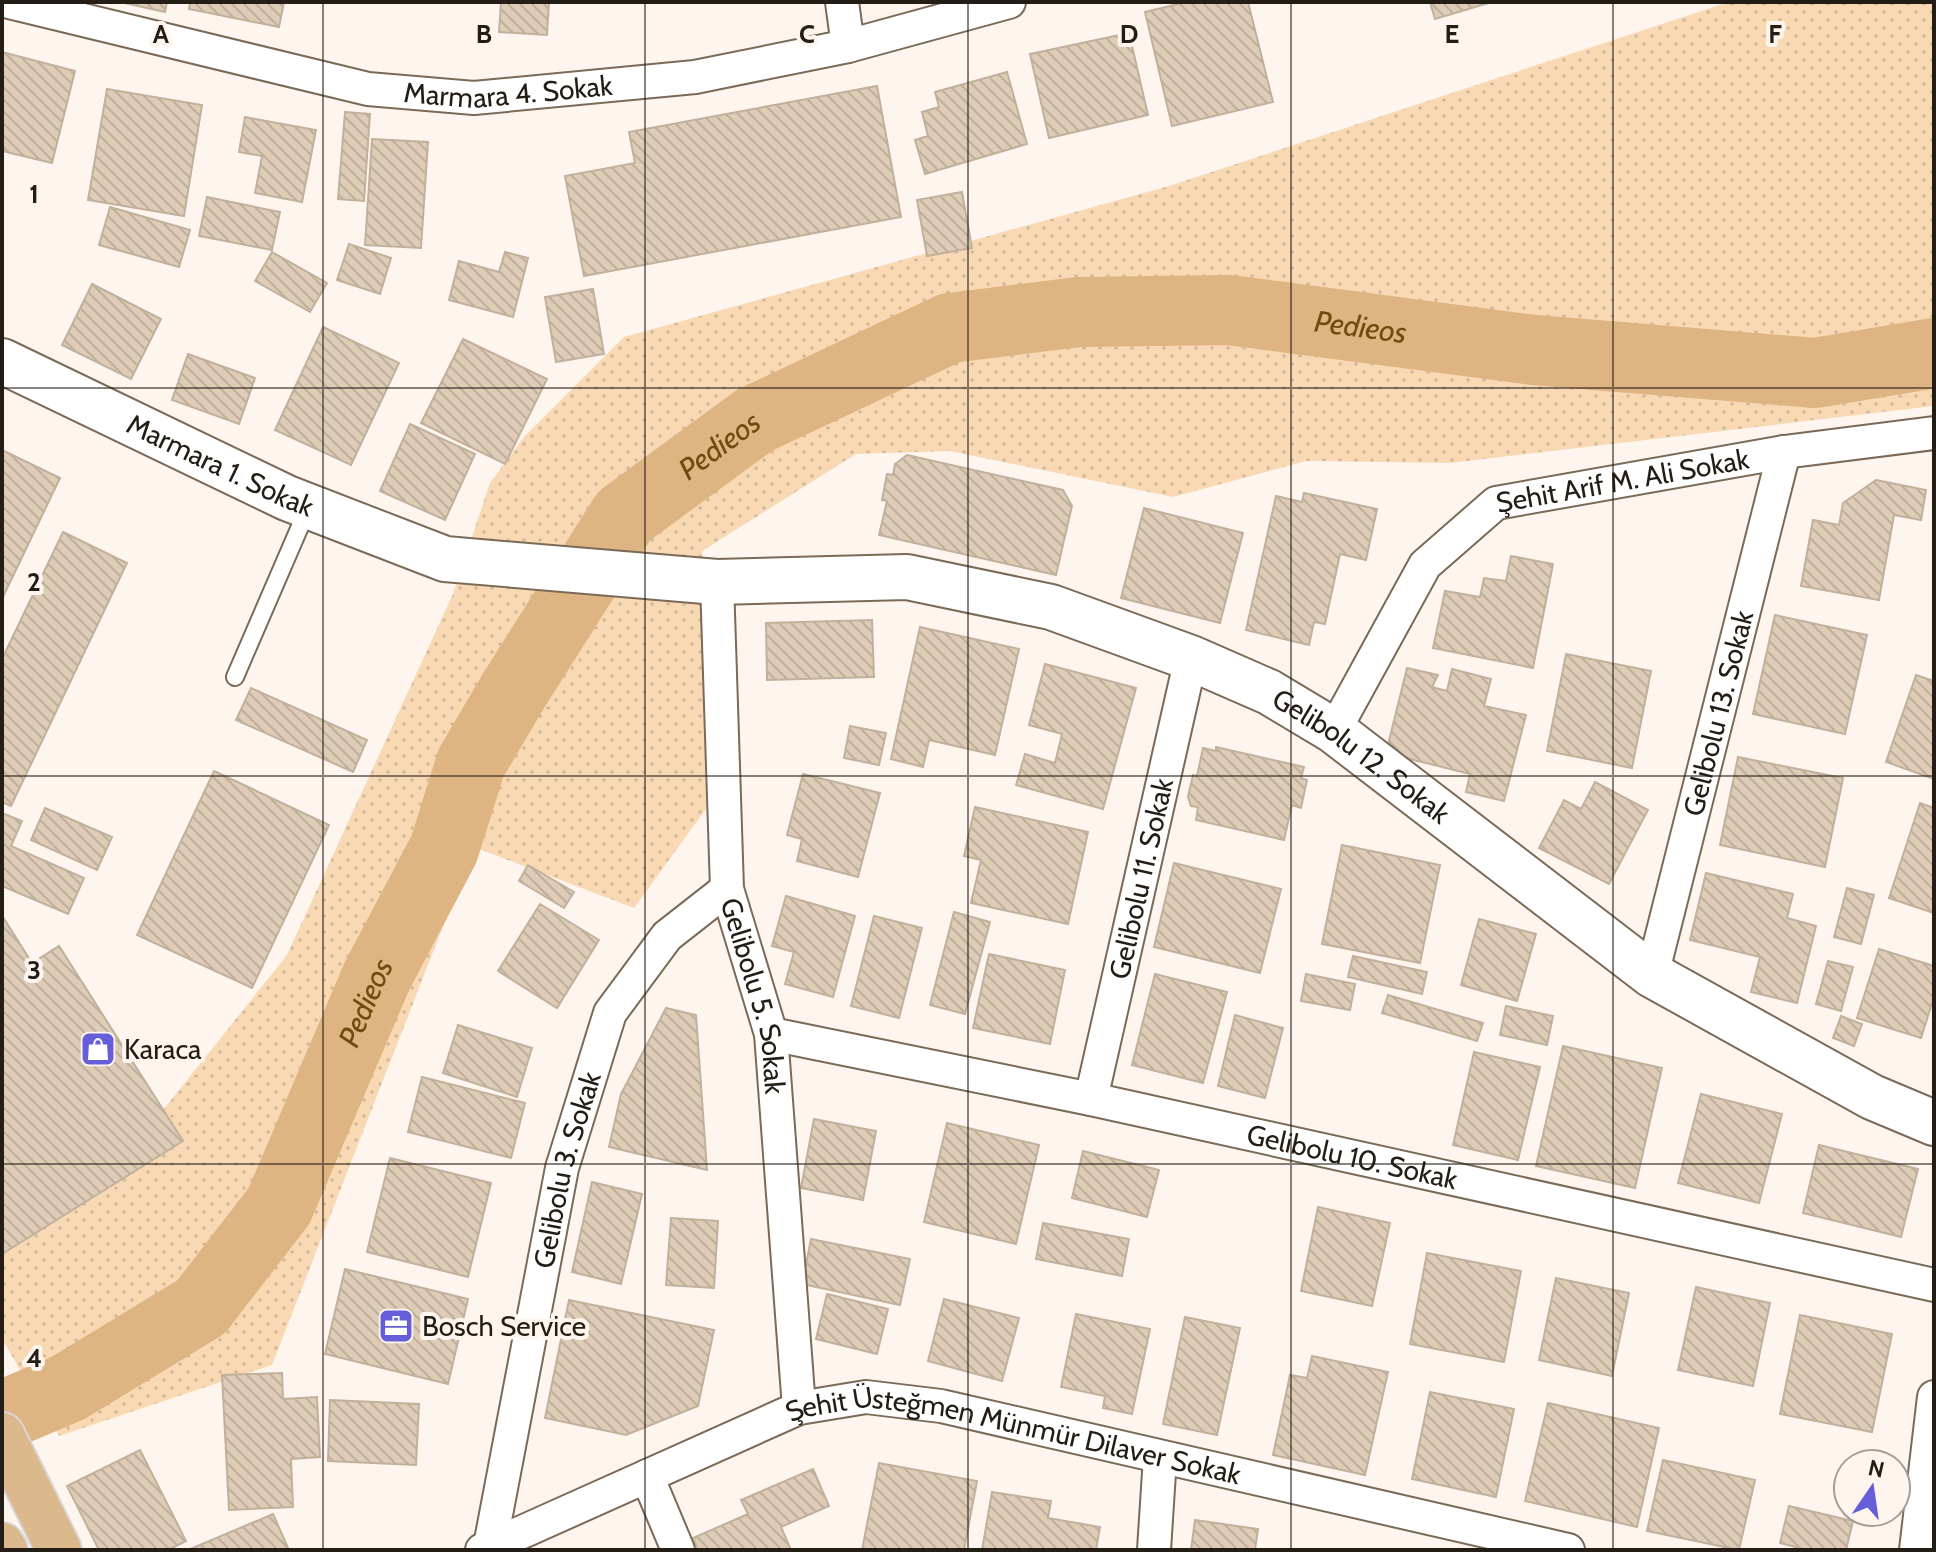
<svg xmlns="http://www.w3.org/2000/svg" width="1936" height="1552" viewBox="0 0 1936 1552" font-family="Cabin,sans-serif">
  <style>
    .grass { fill: url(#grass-dots) }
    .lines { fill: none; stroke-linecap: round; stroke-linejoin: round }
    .river { stroke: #ddb482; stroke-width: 70 }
    .building { fill: url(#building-back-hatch); stroke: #c2b09c; stroke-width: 2 }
    .lane-casing { stroke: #7a6a57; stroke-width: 20 }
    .street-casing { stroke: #7a6a57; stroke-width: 36 }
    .secondary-casing { stroke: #7a6a57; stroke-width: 48 }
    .primary-casing { stroke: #d8d6d5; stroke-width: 48 }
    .lane { stroke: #fff; stroke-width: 16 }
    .street { stroke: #fff; stroke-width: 32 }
    .secondary { stroke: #fff; stroke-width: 44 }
    .primary { stroke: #dbb98c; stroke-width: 44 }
    .grid { fill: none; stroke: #241d15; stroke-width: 2; stroke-opacity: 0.55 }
    .labels { text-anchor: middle; stroke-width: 8; stroke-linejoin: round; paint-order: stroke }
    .street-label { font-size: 28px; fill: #241d15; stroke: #fef6ee }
    .poi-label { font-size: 28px; fill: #241d15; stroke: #fef6ee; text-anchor: start }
    .water-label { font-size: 30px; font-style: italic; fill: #714a0e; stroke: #fef6ee }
    .grid-label { font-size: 26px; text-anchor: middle; font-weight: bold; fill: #241d15; stroke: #fef6ee; stroke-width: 8; stroke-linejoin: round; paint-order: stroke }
  </style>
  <defs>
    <pattern id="grass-dots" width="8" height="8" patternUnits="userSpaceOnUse" patternTransform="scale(2)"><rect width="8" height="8" fill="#f8d9b3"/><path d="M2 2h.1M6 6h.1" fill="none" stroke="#d4ba99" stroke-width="1.8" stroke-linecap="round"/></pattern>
    <pattern id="building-back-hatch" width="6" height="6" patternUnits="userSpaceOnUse" patternTransform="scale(2)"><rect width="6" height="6" fill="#deccb7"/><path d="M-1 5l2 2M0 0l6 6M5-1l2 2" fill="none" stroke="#beaf9c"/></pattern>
  </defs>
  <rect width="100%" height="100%" fill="#fef6ee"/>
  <path class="grass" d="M1729 2H1934V406L1450 463 1306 461 1173 497 950 451 856 454 702 551 706 809 634 908 474 847 272 1365 59 1436 2 1339V1250L120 1164 287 955 453 594 490 483 524 437 624 337 1169 186Z"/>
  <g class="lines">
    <path class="river" id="s1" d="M2 1416 68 1388 201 1307 279 1206 377 976 444 849 471 763 514 690 624 516 755 420 950 328 1079 312 1229 310 1534 350 1815 373 1934 353"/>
  </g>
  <path class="building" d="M120 2H167L165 12Z
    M190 2H284L279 27 189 9Z
    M501 2H549L547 35 499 32Z
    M1186 2H1248L1273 102 1172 126 1145 12Z
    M1430 2H1492L1435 19Z
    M1129 33 1148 115 1049 138 1030 54Z
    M2 52 75 71 52 163 2 151Z
    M1007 72 1027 144 925 174 915 140 928 136 922 112 939 107 935 92Z
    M877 86 901 217 584 276 565 176 635 163 629 132Z
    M107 89 202 105 184 216 88 200Z
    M345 112 370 114 364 201 338 199Z
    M245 117 316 130 302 202 255 193 262 156 239 152Z
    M372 139 428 142 421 248 365 245Z
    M962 192 972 248 927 256 917 200Z
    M207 197 280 212 272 250 199 236Z
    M110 207 190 230 179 267 99 245Z
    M349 244 391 258 380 294 337 280Z
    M272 252 327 283 310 312 255 281Z
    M505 252 528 258 513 317 449 300 459 261 499 272Z
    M92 284 161 319 131 379 62 345Z
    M593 289 604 354 556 362 545 297Z
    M323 327 399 363 351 465 275 430Z
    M463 339 547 379 505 464 421 423Z
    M188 354 255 378 239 424 172 400Z
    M410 424 475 454 445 520 380 491Z
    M2 450 60 478 2 599Z
    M907 455 1063 490 1072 506 1056 575 879 535 887 501 882 500 887 474 893 475 895 464Z
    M1876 480 1926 490 1921 520 1894 515 1879 600 1801 586 1813 520 1839 525 1843 503Z
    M1304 493 1377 509 1366 560 1340 554 1325 624 1314 622 1309 645 1246 630 1276 496 1302 502Z
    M1144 508 1243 533 1220 623 1121 598Z
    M63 532 127 563 11 806 2 802V659Z
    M1511 556 1553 564 1533 668 1433 648 1445 591 1480 597 1484 578 1506 581Z
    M1775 615 1867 635 1845 734 1753 714Z
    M872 620 874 677 767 680 766 623Z
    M920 627 1019 649 995 755 929 740 923 767 891 759Z
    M1566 654 1651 671 1632 768 1547 751Z
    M1045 664 1136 688 1103 809 1016 785 1025 754 1055 763 1062 734 1029 725Z
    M1407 668 1438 675 1432 687 1447 691 1452 669 1491 679 1484 706 1526 715 1504 801 1466 792 1470 774 1386 753Z
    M1916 675 1934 681V779L1886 762Z
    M251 688 367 740 353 772 236 720Z
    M850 726 886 733 879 765 844 758Z
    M1216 747 1304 767 1301 778 1307 780 1301 808 1292 805 1284 840 1196 820 1198 807 1191 806 1188 797 1193 775 1197 776 1203 748 1216 751Z
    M1738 757 1843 778 1825 867 1720 845Z
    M214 771 329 825 252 988 137 935Z
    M803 774 880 793 858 877 797 861 802 839 787 835Z
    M1595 782 1648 810 1609 884 1539 848 1564 800 1581 809Z
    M1920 803 1934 808V913L1889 898Z
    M975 807 1088 832 1068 924 971 903 981 860 964 856Z
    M45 808 112 837 97 870 31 840Z
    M2 813 22 821 11 846 84 878 68 914 2 886Z
    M1342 845 1440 865 1420 963 1322 944Z
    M1174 863 1281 889 1260 973 1154 947Z
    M528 865 574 892 564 908 519 881Z
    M1706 873 1793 894 1787 918 1816 926 1797 1003 1751 992 1760 957 1690 940Z
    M1847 888 1874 895 1861 944 1834 937Z
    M786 896 855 916 833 997 785 984 794 952 772 946Z
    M540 904 599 940 557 1008 498 971Z
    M954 912 990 922 965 1014 930 1005Z
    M874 916 922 928 899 1018 851 1006Z
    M3 917 32 963 59 946 183 1141 2 1254Z
    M1479 919 1536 934 1517 1001 1461 985Z
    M1879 949 1934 966V997L1921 1038 1857 1018Z
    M989 954 1065 970 1050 1044 973 1028Z
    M1353 956 1427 972 1422 994 1348 977Z
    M1828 961 1853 967 1841 1011 1816 1004Z
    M1155 974 1227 992 1203 1083 1132 1065Z
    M1306 974 1355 984 1350 1010 1301 1001Z
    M1388 995 1483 1023 1477 1041 1382 1013Z
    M1506 1006 1553 1016 1547 1045 1500 1035Z
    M666 1008 696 1015 707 1170 609 1147 621 1094Z
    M1235 1015 1283 1028 1265 1098 1218 1086Z
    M1841 1016 1862 1024 1854 1046 1833 1038Z
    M458 1025 532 1048 517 1097 443 1073Z
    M1563 1046 1662 1068 1635 1188 1536 1166Z
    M1474 1052 1540 1067 1518 1160 1453 1145Z
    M422 1077 525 1103 511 1158 408 1132Z
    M1701 1094 1782 1114 1759 1203 1678 1183Z
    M814 1119 876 1131 863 1200 801 1188Z
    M947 1123 1039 1145 1016 1244 924 1222Z
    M1819 1145 1918 1169 1901 1237 1803 1213Z
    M1083 1151 1159 1170 1147 1217 1072 1198Z
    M390 1158 491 1183 468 1277 367 1252Z
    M592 1182 642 1194 621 1284 572 1272Z
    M1318 1207 1390 1223 1372 1306 1301 1291Z
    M671 1218 718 1221 714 1288 666 1285Z
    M1043 1223 1129 1239 1122 1276 1036 1259Z
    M811 1239 910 1259 900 1305 802 1284Z
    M1427 1253 1521 1271 1504 1362 1410 1344Z
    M345 1269 468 1299 448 1384 325 1354Z
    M1556 1278 1629 1293 1612 1376 1539 1360Z
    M1696 1287 1770 1303 1753 1386 1678 1370Z
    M827 1294 888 1309 877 1354 816 1339Z
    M944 1299 1019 1318 1002 1381 928 1361Z
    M569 1300 714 1330 698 1406 626 1435 545 1418Z
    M1076 1314 1150 1329 1132 1414 1103 1408 1105 1396 1061 1387Z
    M1800 1315 1892 1334 1872 1432 1780 1414Z
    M1185 1317 1240 1328 1217 1435 1163 1424Z
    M1312 1356 1388 1372 1365 1475 1273 1455 1290 1375 1307 1378Z
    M282 1373 283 1399 317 1397 320 1457 291 1459 293 1507 229 1510 222 1375Z
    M1430 1392 1514 1409 1496 1497 1412 1479Z
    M330 1400 419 1404 416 1465 328 1461Z
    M1548 1403 1659 1428 1637 1527 1525 1501Z
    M140 1450 186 1541 168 1550H99L67 1486Z
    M1663 1460 1755 1480 1739 1550 1647 1531Z
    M879 1463 977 1481 964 1550H862Z
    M813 1469 829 1506 781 1527 791 1550H698L693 1538 748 1514 741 1500Z
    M992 1492 1051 1501 1048 1518 1100 1527 1096 1550H982Z
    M1789 1506 1853 1521 1846 1550H1807L1780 1543Z
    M273 1514 289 1550H188Z
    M1195 1520 1258 1529 1255 1550H1191Z"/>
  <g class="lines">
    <defs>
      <path id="lane" d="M235 677 308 508"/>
      <g id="street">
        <path id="s2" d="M9 2 368 89 474 98 695 77 848 46 1009 2"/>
        <path d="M842 2 848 46"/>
        <path id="s3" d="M717 582 727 889 771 1034 799 1408"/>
        <path id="s4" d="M1334 731 1425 565 1496 503 1784 452 1934 433"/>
        <path id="s5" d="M1652 975 1784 452"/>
        <path id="s6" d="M771 1034 1091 1099 1934 1285"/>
        <path id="s7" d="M1091 1099 1191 658"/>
        <path d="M647 1476 678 1550"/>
        <path id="s8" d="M490 1546 562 1168 610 1013 667 936 727 889"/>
        <path id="s9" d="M482 1550 799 1408 866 1397 941 1406 1568 1550"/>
        <path d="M1154 1550 1160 1457"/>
        <path d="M1916 1550 1934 1397"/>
      </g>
      <g id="secondary">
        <path id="s10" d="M2 361 287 498 445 559 717 582 907 577 1051 607 1191 658 1269 692 1334 731 1652 975 1872 1097 1934 1123"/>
      </g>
      <path id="primary" d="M2 1435 59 1550
        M2 1545 5 1550"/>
    </defs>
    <use href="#lane" class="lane-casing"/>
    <use href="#street" class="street-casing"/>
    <use href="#secondary" class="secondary-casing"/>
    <use href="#primary" class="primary-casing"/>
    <use href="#lane" class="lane"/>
    <use href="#street" class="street"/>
    <use href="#secondary" class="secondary"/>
    <use href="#primary" class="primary"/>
  </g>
  <path class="grid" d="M323 2V1550M645 2V1550M968 2V1550M1291 2V1550M1613 2V1550M2 388H1934M2 776H1934M2 1164H1934"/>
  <defs>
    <symbol id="shop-square" viewBox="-11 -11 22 22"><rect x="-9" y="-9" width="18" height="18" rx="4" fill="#655ed8" stroke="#fef6ee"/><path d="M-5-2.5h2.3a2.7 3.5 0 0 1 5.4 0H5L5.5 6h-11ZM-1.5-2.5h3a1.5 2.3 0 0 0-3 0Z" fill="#fff"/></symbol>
    <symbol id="office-square" viewBox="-11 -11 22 22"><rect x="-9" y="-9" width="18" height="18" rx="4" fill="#655ed8" stroke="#fef6ee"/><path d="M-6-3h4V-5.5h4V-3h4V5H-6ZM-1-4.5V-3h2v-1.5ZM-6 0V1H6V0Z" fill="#fff"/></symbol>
  </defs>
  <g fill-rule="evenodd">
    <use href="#shop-square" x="78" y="1029" width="40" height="40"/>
    <use href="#office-square" x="376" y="1306" width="40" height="40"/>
  </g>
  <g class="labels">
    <g class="street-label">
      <text dy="10" stroke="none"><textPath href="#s2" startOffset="510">Marmara 4. Sokak</textPath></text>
      <text dy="10" stroke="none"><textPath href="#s10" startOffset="242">Marmara 1. Sokak</textPath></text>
      <text dy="10" stroke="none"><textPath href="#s4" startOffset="412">Şehit Arif M. Ali Sokak</textPath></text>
      <text dy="10" stroke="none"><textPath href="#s5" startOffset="270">Gelibolu 13. Sokak</textPath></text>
      <text dy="10" stroke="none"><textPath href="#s10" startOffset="1442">Gelibolu 12. Sokak</textPath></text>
      <text dy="10" stroke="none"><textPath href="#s7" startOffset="226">Gelibolu 11. Sokak</textPath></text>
      <text dy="10" stroke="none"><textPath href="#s3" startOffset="418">Gelibolu 5. Sokak</textPath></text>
      <text dy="10" stroke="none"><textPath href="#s6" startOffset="594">Gelibolu 10. Sokak</textPath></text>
      <text dy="10" stroke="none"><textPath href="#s8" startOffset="384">Gelibolu 3. Sokak</textPath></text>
      <text dy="10" stroke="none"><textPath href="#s9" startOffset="566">Şehit Üsteğmen Münmür Dilaver Sokak</textPath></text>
    </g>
    <g class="poi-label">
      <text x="124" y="1059">Karaca</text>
      <text x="422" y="1336">Bosch Service</text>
    </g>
    <g class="water-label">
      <text dy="10" stroke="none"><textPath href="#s1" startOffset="1920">Pedieos</textPath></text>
      <text dy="10" stroke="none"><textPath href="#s1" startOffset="1248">Pedieos</textPath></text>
      <text dy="10" stroke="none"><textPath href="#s1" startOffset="576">Pedieos</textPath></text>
    </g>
  </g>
  <g class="grid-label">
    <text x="161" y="43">A</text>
    <text x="484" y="43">B</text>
    <text x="807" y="43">C</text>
    <text x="1129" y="43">D</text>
    <text x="1452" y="43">E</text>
    <text x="1775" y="43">F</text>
    <text x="34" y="203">1</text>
    <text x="34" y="591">2</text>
    <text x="34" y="979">3</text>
    <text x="34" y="1367">4</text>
  </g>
  <rect width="1936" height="1552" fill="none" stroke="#241d15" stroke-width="8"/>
  <g transform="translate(1872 1488) rotate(13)"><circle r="38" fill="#fef6ee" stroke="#a79f97" stroke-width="2"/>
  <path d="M0-6L14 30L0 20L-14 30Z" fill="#655ed8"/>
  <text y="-12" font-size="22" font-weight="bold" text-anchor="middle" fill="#241d15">N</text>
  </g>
</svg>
